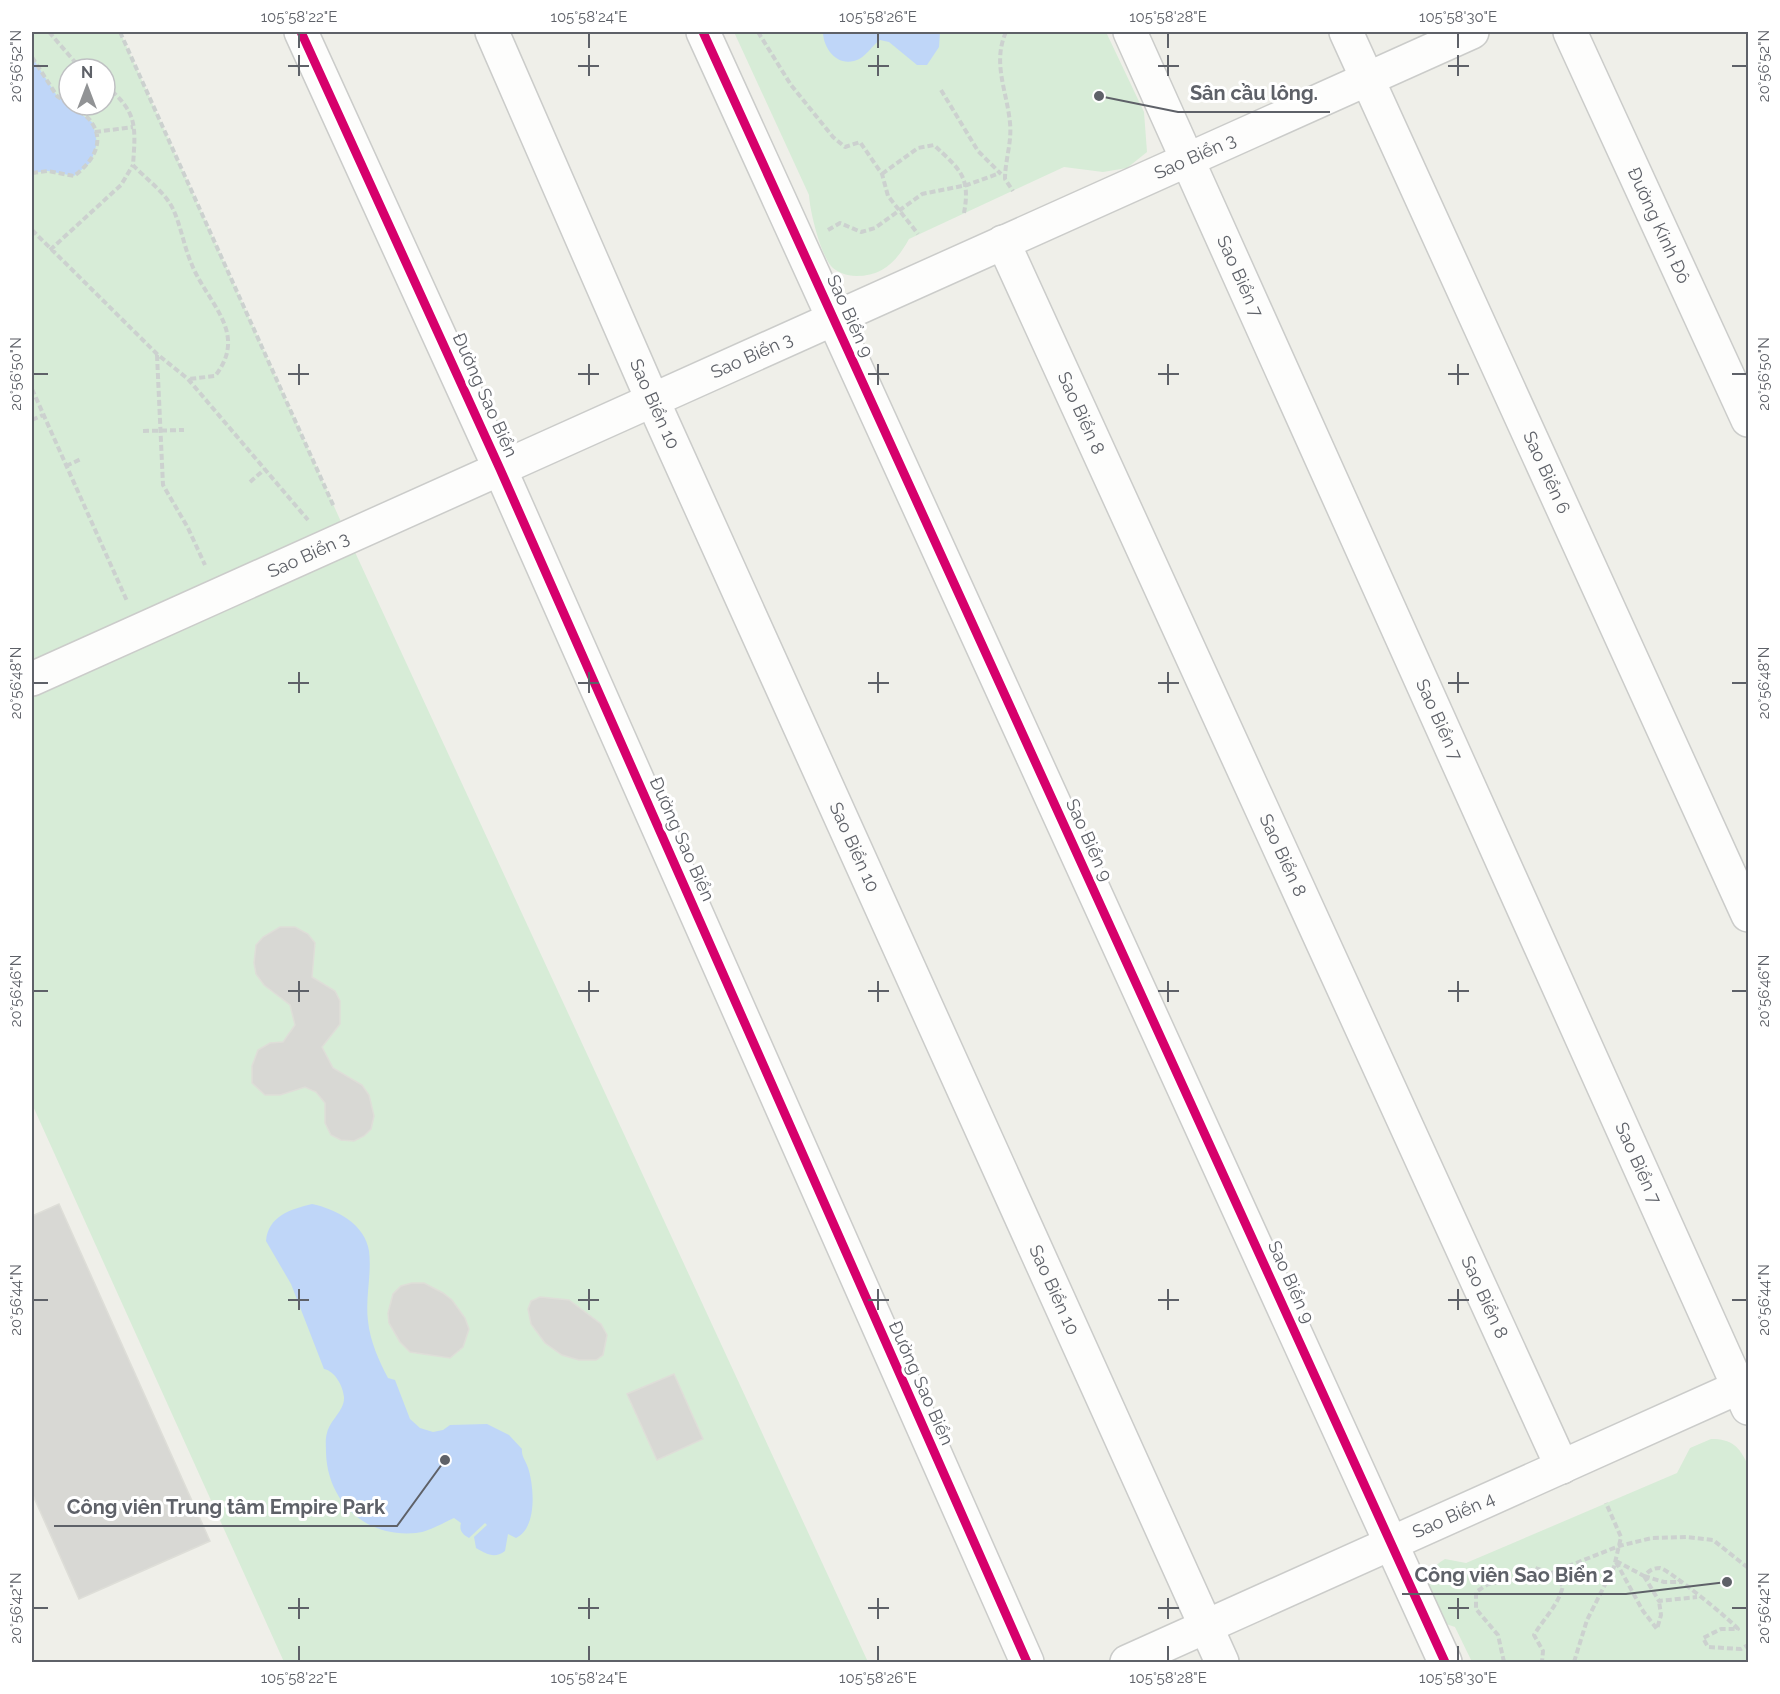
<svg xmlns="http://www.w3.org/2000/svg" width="1780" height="1694" viewBox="0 0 1780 1694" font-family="Raleway,sans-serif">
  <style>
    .green { fill: #d7ecd7; fill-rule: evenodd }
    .water { fill: #bfd6f8 }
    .building { fill: #d8d8d4; stroke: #deded8; stroke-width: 1.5 }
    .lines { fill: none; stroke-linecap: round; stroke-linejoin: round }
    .minor-casing { stroke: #cbccca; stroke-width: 36 }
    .path { stroke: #ccd1cf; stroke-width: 4; stroke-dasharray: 6 3; stroke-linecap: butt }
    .minor { stroke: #fdfdfc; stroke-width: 33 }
    .cycleway-casing { stroke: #fff; stroke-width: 13 }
    .cycleway { stroke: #d6006c; stroke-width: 9 }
    .ticks { fill: none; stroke: #5e6168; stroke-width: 2 }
    .labels { text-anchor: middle; stroke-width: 6; stroke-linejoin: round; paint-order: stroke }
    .street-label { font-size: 18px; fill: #5e6168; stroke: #fff }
    .leader { fill: none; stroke: #5e6168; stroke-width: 2 }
    .callout-dot { fill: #5e6168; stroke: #fff; stroke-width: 2 }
    .callout-label { font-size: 20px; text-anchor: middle; font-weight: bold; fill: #5e6168; stroke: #fff; stroke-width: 6; stroke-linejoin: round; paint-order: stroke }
    .neatline { fill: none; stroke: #5e6168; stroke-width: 2 }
    .ticks-label { font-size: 15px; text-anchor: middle; fill: #5e6168 }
  </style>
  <rect width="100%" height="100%" fill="#efefe9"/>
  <path class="green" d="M32 32H120L342 524 868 1662H284L32 1104ZM69 69H105V105H69Z
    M734 32H1106L1144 112 1147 152 1127 168 1103 172 1064 167 909 239C896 262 883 276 856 276 847 276 836 272 831 266 820 252 810 212 809 195Z
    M1711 1439C1732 1439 1739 1446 1748 1465V1662H1472L1455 1627 1443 1623C1432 1598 1415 1576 1445 1559L1466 1563 1677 1473 1690 1448Z"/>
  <path class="water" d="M823 32H940L939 47 927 65H917L889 42 880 40C872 45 866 58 854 61 836 66 823 47 823 32Z
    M32 57 57 96 93 123 97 143 91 162 74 176 48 171 32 173Z
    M312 1204C336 1209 365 1224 369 1251 372 1274 365 1298 368 1321 370 1341 379 1361 388 1378L395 1380 410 1419 420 1428 433 1432 443 1430 450 1425 487 1424 509 1435 522 1449C521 1457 527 1462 529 1471 534 1489 537 1528 516 1538L508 1534 505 1551C494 1559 487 1554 476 1548L474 1537 487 1525 485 1523 469 1538C462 1534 459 1530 461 1523L454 1518C443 1523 428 1532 416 1533 365 1538 327 1501 326 1452 326 1446 325 1439 327 1433 330 1420 345 1410 344 1397 343 1386 335 1371 324 1369L291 1284 266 1241C268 1216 291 1209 312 1204Z"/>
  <path class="building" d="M280 927H295L308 934 315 943 312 977 335 991 340 1001V1024L322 1047 333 1068 362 1085 369 1095 374 1116 371 1129 364 1136 354 1141 341 1140 331 1135 325 1123V1103L316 1092 305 1087 280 1095H265L252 1083V1066L258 1050 270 1043 283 1042 295 1025 290 1005 264 985 256 974 254 963 256 945 263 937Z
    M59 1204 210 1541 79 1599 32 1493V1216Z
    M412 1283H424L443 1293 452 1300 465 1318 469 1329 463 1347 450 1358 410 1352 400 1342 389 1323 388 1313 393 1294 401 1286Z
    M540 1297 569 1300 601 1324 607 1335 603 1355 596 1360H579L562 1355 545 1343 531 1324 528 1309 531 1301Z
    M674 1374 703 1439 657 1460 627 1394Z"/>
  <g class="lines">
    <defs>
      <g id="minor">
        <path d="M301 32 500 469 1027 1662"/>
        <path id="s1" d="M492 32 652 399 1222 1662"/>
        <path d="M703 32 1445 1662"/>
        <path id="s2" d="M1130 32 1748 1408"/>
        <path id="s3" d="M1346 32 1748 915"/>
        <path id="s4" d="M1570 32 1748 420"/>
        <path id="s5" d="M1003 242 1562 1467"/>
        <path id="s6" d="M32 679 1472 32"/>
        <path id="s7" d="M1127 1662 1748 1383"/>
      </g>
    </defs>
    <use href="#minor" class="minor-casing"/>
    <path class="path" d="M49 32 81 69
      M120 32 334 507
      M758 32 791 85 833 137 845 147 860 142 882 174 888 196 918 234
      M1006 32C992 63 1007 91 1010 123 1012 143 1005 160 1005 179L1013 191
      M32 57 57 96 69 104
      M105 85C137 112 136 124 133 165 145 178 165 192 173 209 181 226 184 247 192 265 208 304 249 333 215 376L189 379
      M941 90 978 151 1001 174
      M95 132 133 127
      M32 173 48 171 74 176C90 164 106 144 92 123 88 116 77 110 70 105
      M882 174 918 148 934 145C959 169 971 176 964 213
      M32 230 157 354 188 379 308 520
      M828 230 840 223 861 232 875 228 922 194 967 185 1000 173
      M50 250 121 185 133 165
      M157 355 163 485 188 528 205 565
      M32 389 127 601
      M32 420 43 415
      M143 431 184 430
      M66 466 81 459
      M250 482 265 469
      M1616 1561 1644 1576C1649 1571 1652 1568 1660 1568 1668 1569 1731 1620 1738 1629H1721L1703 1638 1708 1647 1741 1649 1748 1645
      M1616 1562 1643 1611 1657 1629 1661 1615 1659 1601
      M1551 1573 1619 1546 1652 1538 1686 1537 1713 1540 1747 1567 1748 1573
      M1644 1576 1659 1601 1697 1597
      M1644 1576 1664 1582H1681
      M1504 1662 1498 1635 1476 1609V1592L1488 1584 1513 1580 1535 1568 1551 1573 1563 1586C1558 1606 1544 1618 1534 1635L1543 1651 1542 1662
      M1574 1662 1587 1620 1614 1567 1621 1537 1606 1503"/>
    <use href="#minor" class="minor"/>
    <defs>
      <path id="cycleway" d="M301 32 500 469 1027 1662
        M703 32 1445 1662"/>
    </defs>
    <use href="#cycleway" class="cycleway-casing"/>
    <use href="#cycleway" class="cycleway"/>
  </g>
  <path class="ticks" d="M299 33V48M589 33V48M878 33V48M1168 33V48M1458 33V48M299 55V76M589 55V76M878 55V76M1168 55V76M1458 55V76M33 66H48M288 66H309M578 66H599M868 66H889M1158 66H1179M1448 66H1469M1732 66H1747M299 364V385M589 364V385M878 364V385M1168 364V385M1458 364V385M33 374H48M288 374H309M578 374H599M868 374H889M1158 374H1179M1448 374H1469M1732 374H1747M299 672V693M589 672V693M878 672V693M1168 672V693M1458 672V693M33 683H48M288 683H309M578 683H599M868 683H889M1158 683H1179M1448 683H1469M1732 683H1747M299 981V1002M589 981V1002M878 981V1002M1168 981V1002M1458 981V1002M33 991H48M288 991H309M578 991H599M868 991H889M1158 991H1179M1448 991H1469M1732 991H1747M299 1289V1310M589 1289V1310M878 1289V1310M1168 1289V1310M1458 1289V1310M33 1300H48M288 1300H309M578 1300H599M868 1300H889M1158 1300H1179M1448 1300H1469M1732 1300H1747M299 1598V1619M589 1598V1619M878 1598V1619M1168 1598V1619M1458 1598V1619M33 1608H48M288 1608H309M578 1608H599M868 1608H889M1158 1608H1179M1448 1608H1469M1732 1608H1747M299 1646V1661M589 1646V1661M878 1646V1661M1168 1646V1661M1458 1646V1661"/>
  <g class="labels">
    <g class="street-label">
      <text dy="6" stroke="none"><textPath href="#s6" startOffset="1275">Sao Biển 3</textPath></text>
      <text dy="6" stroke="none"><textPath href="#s4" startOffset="213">Đường Kinh Đô</textPath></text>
      <text dy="6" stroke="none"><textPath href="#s2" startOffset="268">Sao Biển 7</textPath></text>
      <text transform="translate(850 316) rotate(66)" y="6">Sao Biển 9</text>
      <text dy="6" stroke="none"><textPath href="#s6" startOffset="789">Sao Biển 3</textPath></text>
      <text transform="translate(485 395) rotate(66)" y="6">Đường Sao Biển</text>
      <text dy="6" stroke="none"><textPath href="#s1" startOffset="406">Sao Biển 10</textPath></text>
      <text dy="6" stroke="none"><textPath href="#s5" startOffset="188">Sao Biển 8</textPath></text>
      <text dy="6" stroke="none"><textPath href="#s3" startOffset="484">Sao Biển 6</textPath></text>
      <text dy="6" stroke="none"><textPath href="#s6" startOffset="303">Sao Biển 3</textPath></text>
      <text dy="6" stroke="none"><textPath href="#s2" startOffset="754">Sao Biển 7</textPath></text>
      <text transform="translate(682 839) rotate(66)" y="6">Đường Sao Biển</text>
      <text transform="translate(1089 840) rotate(66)" y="6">Sao Biển 9</text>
      <text dy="6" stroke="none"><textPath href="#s1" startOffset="892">Sao Biển 10</textPath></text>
      <text dy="6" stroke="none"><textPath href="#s5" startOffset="674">Sao Biển 8</textPath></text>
      <text dy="6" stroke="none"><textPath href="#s2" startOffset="1240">Sao Biển 7</textPath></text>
      <text transform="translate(1291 1282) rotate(66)" y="6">Sao Biển 9</text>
      <text dy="6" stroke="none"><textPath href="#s1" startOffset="1378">Sao Biển 10</textPath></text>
      <text dy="6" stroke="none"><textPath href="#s5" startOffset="1160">Sao Biển 8</textPath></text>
      <text transform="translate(921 1383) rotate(66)" y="6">Đường Sao Biển</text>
      <text dy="6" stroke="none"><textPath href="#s7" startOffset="358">Sao Biển 4</textPath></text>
    </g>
  </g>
  <path class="leader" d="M1099 96L1178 112H1330M445 1460L397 1526H54M1727 1582L1626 1594H1402"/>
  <g class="callout-dot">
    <circle cx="1099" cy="96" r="6"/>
    <circle cx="445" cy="1460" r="6"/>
    <circle cx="1727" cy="1582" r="6"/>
  </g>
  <g class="callout-label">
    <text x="1254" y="100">Sân cầu lông.</text>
    <text x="226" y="1514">Công viên Trung tâm Empire Park</text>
    <text x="1514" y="1582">Công viên Sao Biển 2</text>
  </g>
  <rect width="1780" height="1694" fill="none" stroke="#ffffff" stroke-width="66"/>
  <g transform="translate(87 87)"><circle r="28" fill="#ffffff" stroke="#bfc0c3" stroke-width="1.5"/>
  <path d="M0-4.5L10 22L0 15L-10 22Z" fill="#919395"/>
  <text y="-9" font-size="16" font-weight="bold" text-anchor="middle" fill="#5e6168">N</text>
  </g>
  <rect x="33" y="33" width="1714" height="1628" class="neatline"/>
  <g class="ticks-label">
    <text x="299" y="22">105°58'22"E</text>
    <text x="589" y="22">105°58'24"E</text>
    <text x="878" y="22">105°58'26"E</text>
    <text x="1168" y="22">105°58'28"E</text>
    <text x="1458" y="22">105°58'30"E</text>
    <text transform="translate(16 66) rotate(-90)" y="5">20°56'52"N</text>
    <text transform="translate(1764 66) rotate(-90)" y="5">20°56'52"N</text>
    <text transform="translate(16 374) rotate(-90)" y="5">20°56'50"N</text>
    <text transform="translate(1764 374) rotate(-90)" y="5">20°56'50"N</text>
    <text transform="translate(16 683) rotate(-90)" y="5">20°56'48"N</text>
    <text transform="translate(1764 683) rotate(-90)" y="5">20°56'48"N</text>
    <text transform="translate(16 991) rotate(-90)" y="5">20°56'46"N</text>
    <text transform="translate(1764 991) rotate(-90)" y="5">20°56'46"N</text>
    <text transform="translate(16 1300) rotate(-90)" y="5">20°56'44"N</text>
    <text transform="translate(1764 1300) rotate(-90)" y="5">20°56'44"N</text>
    <text transform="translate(16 1608) rotate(-90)" y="5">20°56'42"N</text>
    <text transform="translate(1764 1608) rotate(-90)" y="5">20°56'42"N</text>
    <text x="299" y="1683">105°58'22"E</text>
    <text x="589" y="1683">105°58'24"E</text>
    <text x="878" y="1683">105°58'26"E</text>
    <text x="1168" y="1683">105°58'28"E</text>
    <text x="1458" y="1683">105°58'30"E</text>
  </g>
</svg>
